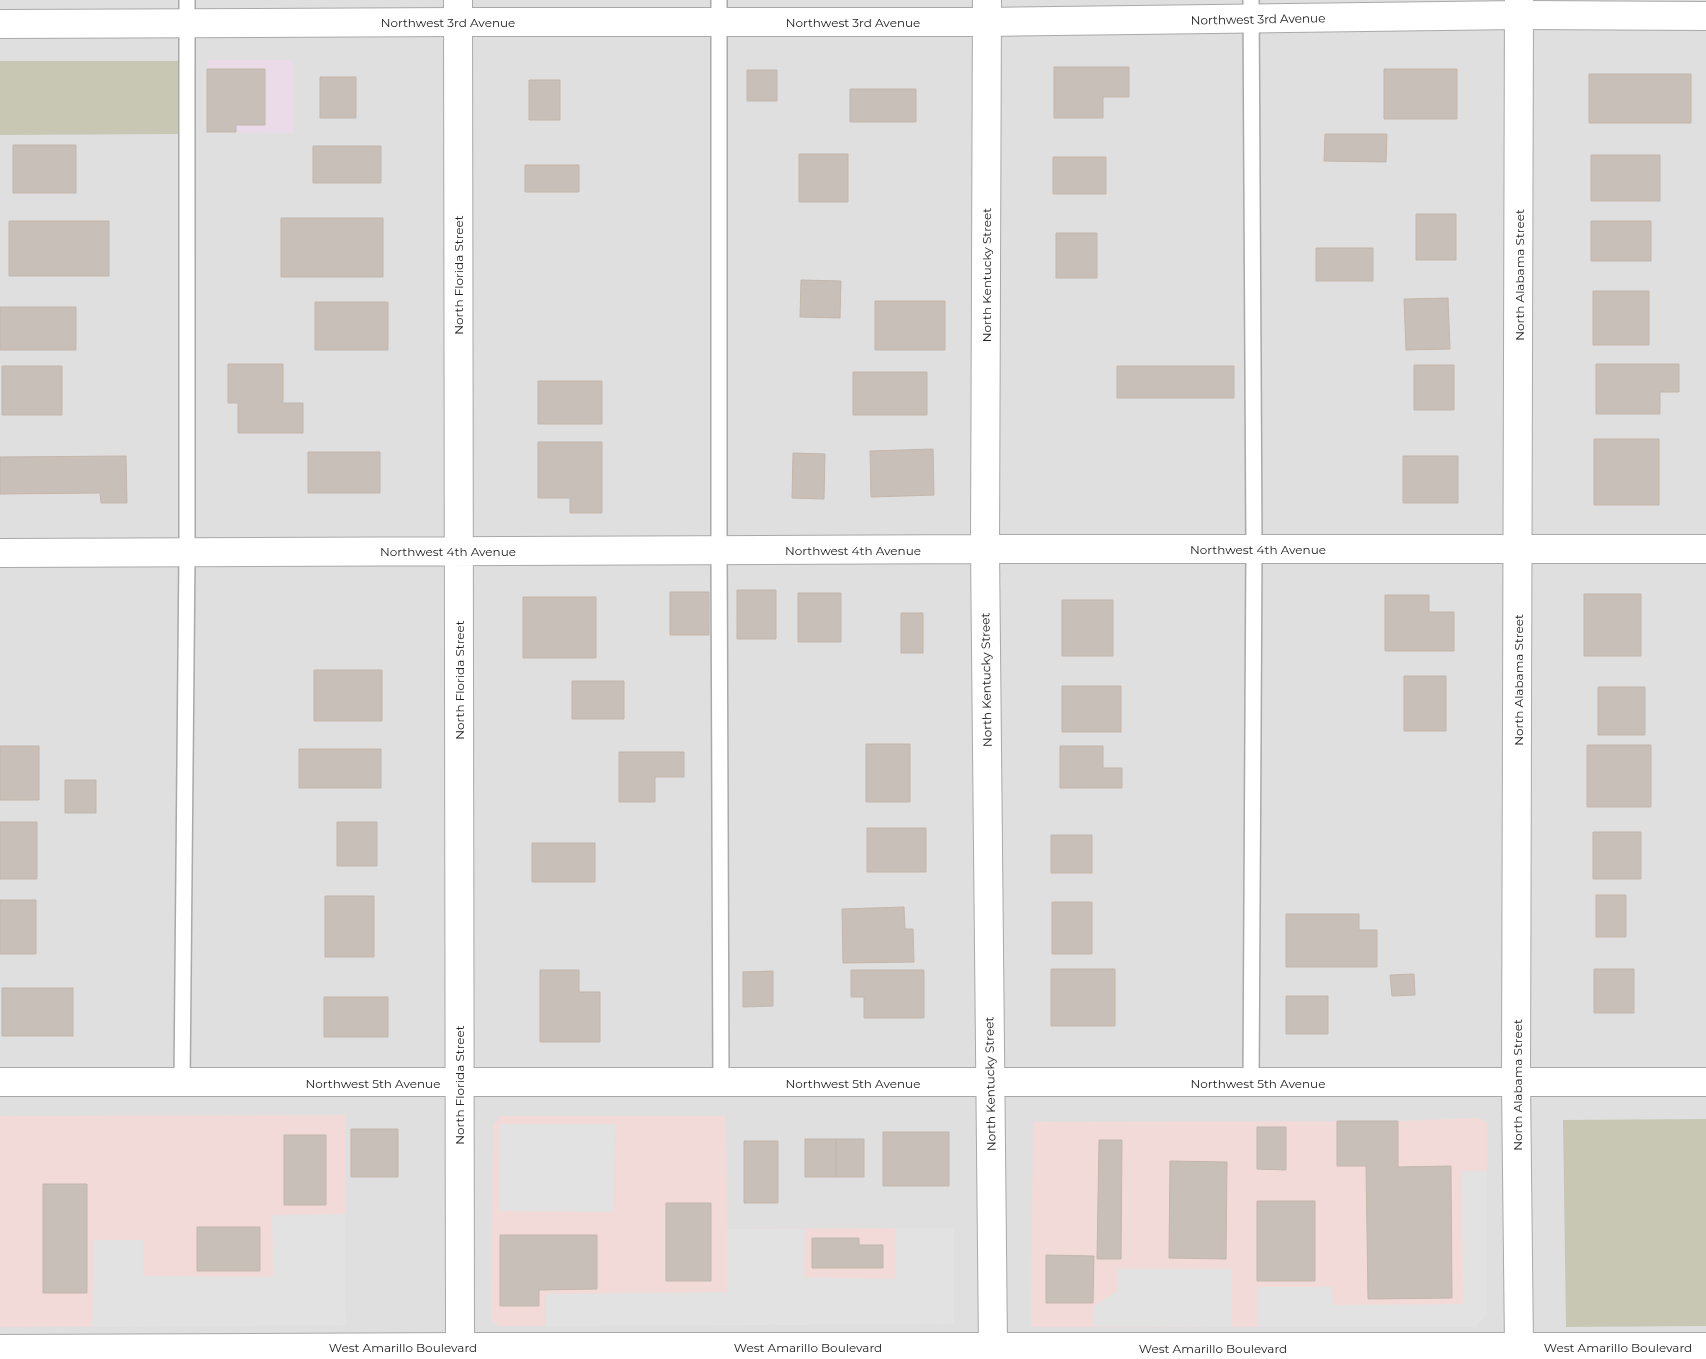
<svg xmlns="http://www.w3.org/2000/svg" width="1706" height="1359" viewBox="0 0 1706 1359" font-family="Montserrat,sans-serif">
<style>
.residential{fill:#e0dfdf}
.commercial{fill:#f2dad9}
.industrial{fill:#ebdbe8}
.construction{fill:#c7c7b4}
.parking{fill:#e2e2e2}
.building{fill:#c7bfb8;stroke:#c4b6ab}
.lines{fill:none;stroke-linecap:round;stroke-linejoin:round}
.service-casing{stroke:#a9a9a9;stroke-width:18}
.minor-casing{stroke:#a9a9a9;stroke-width:30}
.tertiary-casing{stroke:#a9a9a9;stroke-width:30}
.service{stroke:#fff;stroke-width:15}
.minor{stroke:#fff;stroke-width:28}
.tertiary{stroke:#fff;stroke-width:28}
.labels{text-anchor:middle;dominant-baseline:central;stroke-width:4;stroke-linejoin:round;paint-order:stroke}
.street-label{font-size:12px;fill:#222;stroke:#fff}
</style>
<rect width="100%" height="100%" fill="#f2efe9"/>
<path class="residential" d="M0,0H1706V1359H0Z"/>
<path class="commercial" d="M345,1115L346,1325L0,1327V1116Z
M500,1116H726L727,1229L954,1228V1324L499,1326L491,1319L493,1126Z
M1478,1118L1487,1122V1314L1475,1327H1031L1033,1122L1398,1121Z"/>
<path class="industrial" d="M207,60H293L294,133L207,132Z"/>
<path class="construction" d="M0,61H178V134L0,135Z
M1706,1119V1326L1566,1327L1563,1120Z"/>
<path class="parking" d="M500,1124H615L614,1212L499,1211Z
M1462,1171H1487V1314L1475,1327H1257V1287H1332L1333,1305L1463,1304Z
M345,1214L346,1325L92,1327L94,1240H143V1276L273,1277L272,1215Z
M896,1228H954V1324L546,1326V1294L727,1292V1229H805L804,1277L896,1279Z
M1117,1269H1232V1327L1093,1326V1307L1117,1291Z"/>
<path class="building" d="M1054,67H1129V97H1103V118H1054Z
M207,69H265V125H236V132H207Z
M1384,69H1457V119H1384Z
M747,70H777V101H747Z
M1589,74H1691V123H1589Z
M320,77H356V118H320Z
M529,80H560V120H529Z
M850,89H916V122H850Z
M1325,134H1387L1386,162L1324,161Z
M13,145H76V193H13Z
M313,146H381V183H313Z
M799,154H848V202H799Z
M1591,155H1660V201H1591Z
M1053,157H1106V194H1053Z
M525,165H579V192H525Z
M1416,214H1456V260H1416Z
M281,218H383V277H281Z
M9,221H109V276H9Z
M1591,221H1651V261H1591Z
M1056,233H1097V278H1056Z
M1316,248H1373V281H1316Z
M801,280L841,281L840,318L800,317Z
M1593,291H1649V345H1593Z
M1448,298L1450,349L1406,350L1404,299Z
M875,301H945V350H875Z
M315,302H388V350H315Z
M0,307H76V350H0Z
M228,364H283V403H303V433H238V403H228Z
M1596,364H1679V392H1660V414H1596Z
M1414,365H1454V410H1414Z
M2,366H62V415H2Z
M1117,366H1234V398H1117Z
M853,372H927V415H853Z
M538,381H602V424H538Z
M1594,439H1659V505H1594Z
M538,442H602V513H570V498H538Z
M933,449L934,495L871,497L870,451Z
M308,452H380V493H308Z
M793,453L825,454L824,499L792,498Z
M126,456L127,503H101L100,493L0,494V457Z
M1403,456H1458V503H1403Z
M737,590H776V639H737Z
M670,592H709V635H670Z
M798,593H841V642H798Z
M1584,594H1641V656H1584Z
M1385,595H1429V612H1454V651H1385Z
M523,597H596V658H523Z
M1062,600H1113V656H1062Z
M901,613H923V653H901Z
M314,670H382V721H314Z
M1404,676H1446V731H1404Z
M572,681H624V719H572Z
M1062,686H1121V732H1062Z
M1598,687H1645V735H1598Z
M866,744H910V802H866Z
M1587,745H1651V807H1587Z
M0,746H39V800H0Z
M1060,746H1103V768H1122V788H1060Z
M299,749H381V788H299Z
M619,752H684V777H655V802H619Z
M65,780H96V813H65Z
M0,822H37V879H0Z
M337,822H377V866H337Z
M867,828H926V872H867Z
M1593,832H1641V879H1593Z
M1051,835H1092V873H1051Z
M532,843H595V882H532Z
M1596,895H1626V937H1596Z
M325,896H374V957H325Z
M0,900H36V954H0Z
M1052,902H1092V954H1052Z
M904,907L905,929H913L914,962L843,963L842,909Z
M1286,914H1359V930H1377V967H1286Z
M1051,969H1115V1026H1051Z
M1594,969H1634V1013H1594Z
M540,970H579V992H600V1042H540Z
M851,970H924V1018H864V997H851Z
M773,971V1006L743,1007V972Z
M1414,974L1415,995L1392,996L1390,975Z
M2,988H73V1036H2Z
M1286,996H1328V1034H1286Z
M324,997H388V1037H324Z
M1337,1121H1398V1167L1451,1166L1452,1298L1368,1299L1366,1166H1337Z
M1257,1127H1286V1170L1257,1169Z
M351,1129H398V1177H351Z
M883,1132H949V1186H883Z
M284,1135H326V1205H284Z
M805,1139H836V1177H805Z
M836,1139H864V1177H836Z
M1099,1140H1122L1121,1259H1097Z
M744,1141H778V1203H744Z
M1170,1161L1227,1162L1226,1259L1169,1258Z
M43,1184H87V1293H43Z
M1257,1201H1315V1281H1257Z
M666,1203H711V1281H666Z
M197,1227H260V1271H197Z
M500,1235H597V1289L539,1290V1306H500Z
M812,1238H859V1245H883V1268H812Z
M1046,1255L1094,1256L1093,1303H1046Z"/>
<g class="lines">
<g class="service-casing">
<path id="service" d="M719,0V550L721,1083
M182,1083L187,552V0
M1251,1083L1254,548L1251,0"/>
</g>
<g class="minor-casing">
<path id="minor" d="M458,0L460,1347
M987,0L985,549L993,1348
M1519,0L1516,1083L1519,1347
M0,553L985,549H1706
M0,1082H1706"/>
</g>
<g class="tertiary-casing">
<path id="tertiary" d="M0,24L458,22H987L1519,15L1706,16
M0,1349L460,1347H1706"/>
</g>
<use href="#service" class="service"/>
<use href="#minor" class="minor"/>
<use href="#tertiary" class="tertiary"/>
</g>
<g class="labels">
<g class="street-label">
<text transform="translate(1258 19) rotate(-1)">Northwest 3rd Avenue</text>
<text x="448" y="22">Northwest 3rd Avenue</text>
<text x="853" y="22">Northwest 3rd Avenue</text>
<text transform="translate(458 275) rotate(-90)">North Florida Street</text>
<text transform="translate(986 275) rotate(-90)">North Kentucky Street</text>
<text transform="translate(1519 275) rotate(-90)">North Alabama Street</text>
<text x="1258" y="549">Northwest 4th Avenue</text>
<text x="853" y="550">Northwest 4th Avenue</text>
<text x="448" y="551">Northwest 4th Avenue</text>
<text transform="translate(459 680) rotate(-90)">North Florida Street</text>
<text transform="translate(986 680) rotate(-91)">North Kentucky Street</text>
<text transform="translate(1518 680) rotate(-90)">North Alabama Street</text>
<text x="373" y="1083">Northwest 5th Avenue</text>
<text x="853" y="1083">Northwest 5th Avenue</text>
<text x="1258" y="1083">Northwest 5th Avenue</text>
<text transform="translate(990 1084) rotate(-91)">North Kentucky Street</text>
<text transform="translate(459 1085) rotate(-90)">North Florida Street</text>
<text transform="translate(1517 1085) rotate(-90)">North Alabama Street</text>
<text x="403" y="1347">West Amarillo Boulevard</text>
<text x="808" y="1347">West Amarillo Boulevard</text>
<text x="1618" y="1347">West Amarillo Boulevard</text>
<text x="1213" y="1348">West Amarillo Boulevard</text>
</g>
</g>
</svg>
